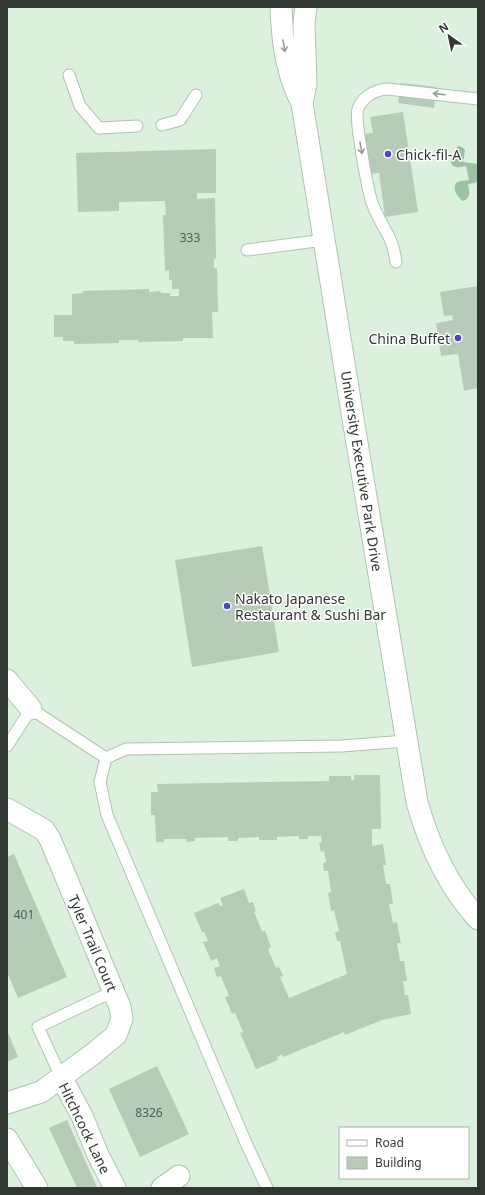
<svg xmlns="http://www.w3.org/2000/svg" width="485" height="1195" viewBox="0 0 485 1195" font-family="'Noto Sans',sans-serif">
<style>
.green{fill:#9cc2a1}
.building{fill:#b7cbb9}
.lines{fill:none;stroke-linecap:round;stroke-linejoin:round}
.service-casing{stroke:#afc3b1;stroke-width:13}
.minor-casing{stroke:#afc3b1;stroke-width:23}
.service{stroke:#fff;stroke-width:11}
.minor{stroke:#fff;stroke-width:21}
.oneway{stroke:#989c98}
.poi-dot{fill:#4948be;stroke:#fff;stroke-width:1.5}
.labels{text-anchor:middle;dominant-baseline:central;stroke-width:3;stroke-linejoin:round;paint-order:stroke}
.number-label{font-size:12px;fill:#525d53}
.poi-label{font-size:14px;fill:#303831;stroke:#fff;text-anchor:start}
.street-label{font-size:14px;fill:#303831;stroke:#fff}
</style>
<rect width="100%" height="100%" fill="#dbf0dd"/>
<path class="green" d="M458,146L462,147L465,150L463,162L478,164V182L468,184C469,191 472,198 463,201C458,198 450,186 458,182C461,180 466,181 469,180L466,166C464,166 460,168 457,167C445,166 454,150 458,146Z"/>
<path class="building" d="M401,83L436,87L434,108L398,103Z
M403,112L418,212L385,217L379,173L370,174L364,134L373,133L370,117Z
M216,149V193H197V199L215,198L216,258L214,259V268H217L218,312H212L213,338H183V341L138,342V340H119V343L74,344V341H63V337H54V315H72V294L83,293V291L149,289V292L160,291L161,293H170V296H179V289H172V280H169V270L165,271L163,215H166L165,201L119,202V211L78,212L76,153Z
M478,286V388L464,391L458,354L441,356L436,323L453,320L452,315L444,316L440,292Z
M262,546L279,652L192,667L175,560Z
M354,775H380L381,829H372V846L383,844L386,865H383L386,884H390L393,904H389L393,923L397,922L401,943H397L400,961H404L407,981H403L405,995H408L411,1014L382,1020L345,1035L344,1032L283,1057L282,1054L277,1057L278,1060L256,1069L240,1033L243,1032L235,1013L232,1014L225,997L229,996L221,976L217,977L214,968L220,966L217,958L211,961L203,942L208,941L204,932H202L194,913L218,903L220,906L223,905L220,898L244,889L249,903L253,902L256,911L254,912L262,931H265L271,947L268,949L276,968L279,967L283,976L280,977L289,998L347,974L340,941H337L335,932L339,931L334,910L331,911L328,893L331,892L328,871H324L323,863L326,862L324,851L321,852L319,843L322,842L321,836H308V839H299V836L277,837V840H259V837L238,838V841H228V837L195,838V841L186,842L187,839H164V842H156L155,815H151V792H158L157,784L329,781V776H351V780H354Z
M14,854L67,977L18,998L7,972V857Z
M7,1030L18,1057L7,1062Z
M157,1066L189,1134L140,1157L109,1089Z
M67,1120L97,1187L94,1188H77L49,1128Z"/>
<g class="lines">
<g class="service-casing">
<path id="service" d="M69,75L80,106L99,128L137,126
M162,125L180,120L196,95
M247,250L324,240
M396,262C395,254 393,246 390,239C384,227 377,216 372,203C368,190 354,118 358,109C362,97 375,90 387,89L478,99
M7,746L31,709L106,758
M61,1077L38,1027L114,991
M267,1188L246,1143L107,815L100,782L106,758L126,749L342,746L406,741"/>
</g>
<g class="minor-casing">
<path id="minor" d="M281,7C282,39 286,75 302,103L354,425L417,802C429,845 448,886 478,919
M302,103L306,84L304,23L306,7
M7,680L31,709
M7,809L44,830L50,839L120,1007L122,1019L116,1035L93,1054L41,1092L7,1103
M61,1077L82,1116L98,1155L115,1188
M7,1139L37,1188
M162,1188L179,1176"/>
</g>
<use href="#service" class="service"/>
<use href="#minor" class="minor"/>
</g>
<defs><path id="oneway-shaft" d="M-6 0H5M1.5-3L5.5 0L1.5 3" fill="none" stroke-width="1.6" stroke-linecap="round" stroke-linejoin="round"/></defs>
<g class="oneway">
<use href="#oneway-shaft" transform="translate(284 46) rotate(80)"/>
<use href="#oneway-shaft" transform="translate(439 94) rotate(-173)"/>
<use href="#oneway-shaft" transform="translate(361 148) rotate(80)"/>
</g>
<g class="poi-dot">
<circle cx="388" cy="154" r="4"/>
<circle cx="458" cy="338" r="4"/>
<circle cx="227" cy="606" r="4"/>
</g>
<g class="labels">
<g class="number-label">
<text x="190" y="237">333</text>
<text x="24" y="914">401</text>
<text x="149" y="1112">8326</text>
</g>
<g class="poi-label">
<text x="396" y="154">Chick-fil-A</text>
<text x="450" y="338" text-anchor="end">China Buffet</text>
<text x="235" y="598">Nakato Japanese<tspan x="235" dy="16">Restaurant &amp; Sushi Bar</tspan></text>
</g>
<g class="street-label">
<text transform="translate(362 471) rotate(81)">University Executive Park Drive</text>
<text transform="translate(93 943) rotate(67)">Tyler Trail Court</text>
<text transform="translate(85 1128) rotate(64)">Hitchcock Lane</text>
</g>
</g>
<rect width="485" height="1195" fill="none" stroke="#303831" stroke-width="16"/>
<rect x="339" y="1127" width="130" height="52" fill="#ffffff" stroke="#acafad"/>
<rect x="347" y="1140" width="20" height="6" fill="#ffffff" stroke="#acafad"/>
<text x="375" y="1147" font-size="12" fill="#303831">Road</text>
<rect x="347" y="1157" width="20" height="12" fill="#b7cbb9" stroke="#acafad"/>
<text x="375" y="1167" font-size="12" fill="#303831">Building</text>
<g transform="translate(449 36) rotate(327)" stroke="#ffffff" stroke-width="3" paint-order="stroke">
<path d="M0-3L7 15L0 10L-7 15Z" fill="#303831"/>
<text y="-6" font-size="11" font-weight="bold" text-anchor="middle" fill="#303831">N</text>
</g>
</svg>
